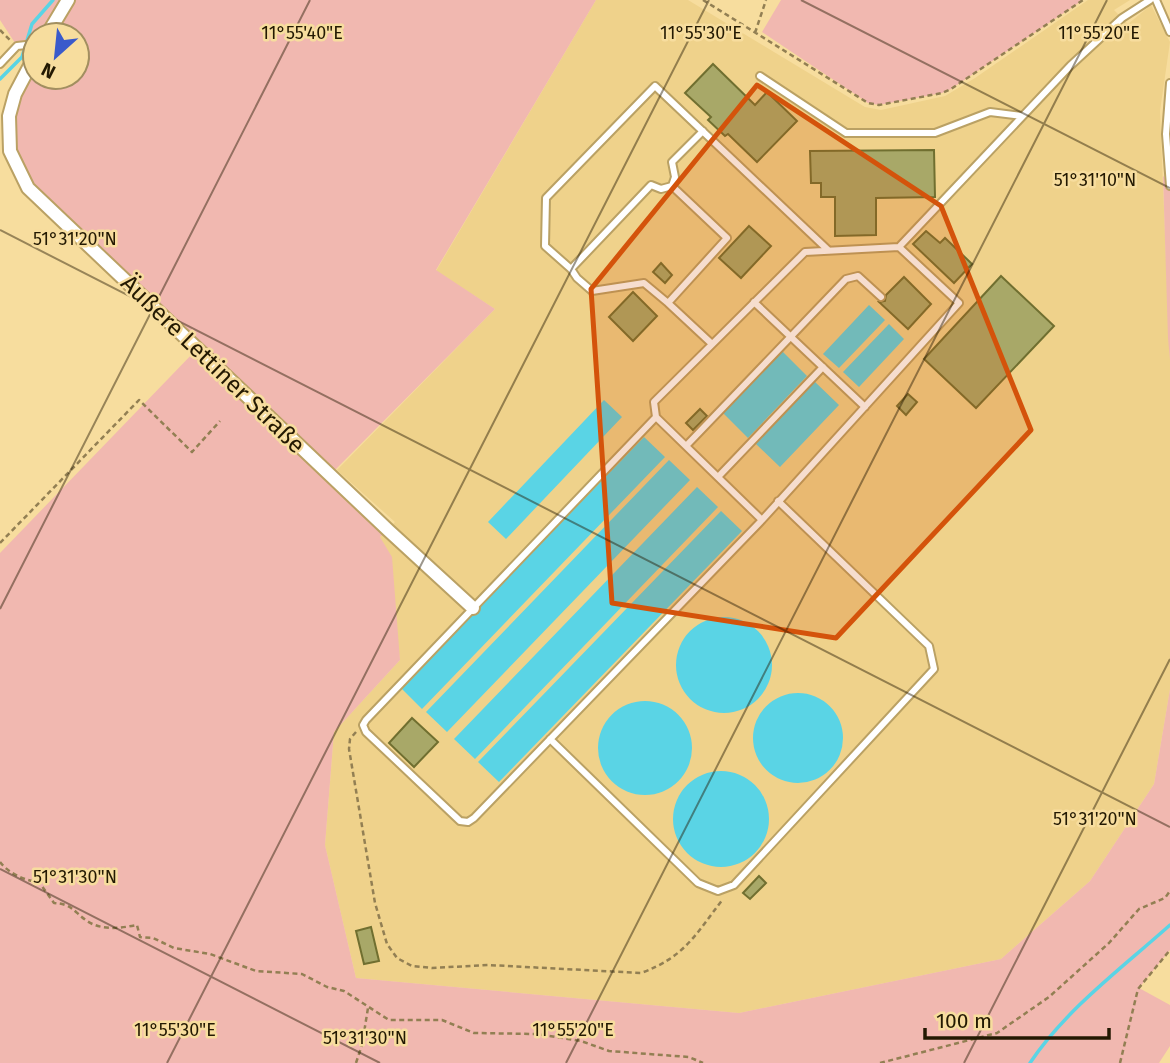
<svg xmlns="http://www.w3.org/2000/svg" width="1170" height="1063" viewBox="0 0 1170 1063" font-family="'Fira Sans',sans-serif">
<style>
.built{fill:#efd28b}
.green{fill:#f1b8b0}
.water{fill:#5ad4e5}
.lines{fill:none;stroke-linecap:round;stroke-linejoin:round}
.stream{stroke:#5ad4e5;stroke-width:3.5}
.building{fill:#a8a868;stroke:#706f30;stroke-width:2}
.lane-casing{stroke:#baa164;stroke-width:10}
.street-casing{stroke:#baa164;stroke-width:16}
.path{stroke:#927f53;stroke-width:2.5;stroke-dasharray:5 3.5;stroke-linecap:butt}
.lane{stroke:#fff;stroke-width:6}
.street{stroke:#fff;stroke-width:12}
.marked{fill:#d4530b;fill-opacity:0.2;stroke:#d4530b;stroke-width:5;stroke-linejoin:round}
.ticks{fill:none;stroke:#231902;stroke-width:2;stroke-opacity:0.45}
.labels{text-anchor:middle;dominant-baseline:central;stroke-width:5;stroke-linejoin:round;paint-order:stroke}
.street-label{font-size:24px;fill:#231902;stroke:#f7dd9e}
.ticks-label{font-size:18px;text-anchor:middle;fill:#231902;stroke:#f7dd9e;stroke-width:5;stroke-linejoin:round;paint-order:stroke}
</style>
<rect width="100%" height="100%" fill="#f7dd9e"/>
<path class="built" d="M596,0H688L865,107L881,110L945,96L975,78L1088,0H1130L1114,10L1128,24L1151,5L1170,42L1160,111L1170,360V689L1154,784L1090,881L1001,959L739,1013L356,978L325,845L334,732L400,660L380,537L395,522L337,470L495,309L436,271Z"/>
<path class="green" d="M0,0H68L47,35H35V44L17,46L0,20Z
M75,0H596L436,270L495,309L334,471L388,530L380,537L392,557L400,660L334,732L325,845L356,978L739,1013L1001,959L1090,881L1154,784L1170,689V950L1139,988L1170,1005V1046L1159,1063H0V553L196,350L32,188C27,178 20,169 16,159C2,128 21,96 35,69V77H77V35H53Z
M781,0H1083L951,89L942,93L879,105L868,103L762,32Z
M1163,176L1170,183V360L1168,338Z"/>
<path class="water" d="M869,305L885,320L839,368L823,354Z
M889,324L904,339L859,387L843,372Z
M782,351L807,376L748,438L723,413Z
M814,381L839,405L780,467L755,443Z
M604,400L622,417L506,539L488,522Z
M644,437L665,457L422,709L401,688Z
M669,460L690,480L447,732L426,712Z
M697,487L718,507L475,759L454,739Z
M721,511L742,531L499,782L478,762Z
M676 665a48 48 0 1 1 96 0a48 48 0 1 1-96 0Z
M753 738a45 45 0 1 1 90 0a45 45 0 1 1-90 0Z
M598 748a47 47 0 1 1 94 0a47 47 0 1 1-94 0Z
M673 819a48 48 0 1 1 96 0a48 48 0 1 1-96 0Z"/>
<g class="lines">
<path class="stream" d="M0,79L22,57L32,24L53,0
M1030,1063C1066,1009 1122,968 1170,925"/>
</g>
<path class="building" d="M713,64L755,105L767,92L797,121L757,162L728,134L725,136L708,120L711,117L685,93Z
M934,150L935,197L876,198V235L835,236V197H821V183H811L810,151Z
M749,226L771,246L741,278L719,258Z
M926,231L940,243L945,238L972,264L954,283L913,244Z
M661,263L672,275L665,283L653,272Z
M1001,276L1054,326L976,408L924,359Z
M904,277L931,304L908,329L879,302L885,301L886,295Z
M633,292L657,316L633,341L609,317Z
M908,394L917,402L906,415L897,406Z
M700,409L707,416L693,430L686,423Z
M412,718L438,742L414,767L389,743Z
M759,876L766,883L750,899L743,893Z
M371,927L379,961L364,964L356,931Z"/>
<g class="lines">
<g class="lane-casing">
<path id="lane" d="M1156,0L1170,32
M0,64L17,46L35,44
M760,76L846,133H935L990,112L1022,116
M1170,83L1166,134L1170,186
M703,131L672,162L675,177L672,186L661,189L651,185L571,269L545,246L546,198L655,86L828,250
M672,186L727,238L668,303L712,344
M571,269L577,278L592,291L644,283L668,303
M754,302L865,407
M656,417L366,720L363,725L366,732L460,821L468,822L474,818L762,520L959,303L899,247
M686,446L846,279L858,276L881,297
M718,477L823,367
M762,520L656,417L654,402L805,252L899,247L1070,66L1122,18L1150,0
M550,739L698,883L718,891L734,885L934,669L929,646L778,501"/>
</g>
<g class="street-casing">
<path id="street" d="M47,35L68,0
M35,56L15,94L9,116L10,151L28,188L388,530L473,608"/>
</g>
<path class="path" d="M703,0L868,103L879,105L942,93L951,89L1083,0
M0,30L10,40
M755,33L766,0
M0,543L139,400L192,452L220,421
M356,732L350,739L349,749L375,903L387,944L397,958L412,966L432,968L488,965L641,973C685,957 696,934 723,899
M0,862C8,873 25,881 39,882L54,903C72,904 73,911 87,921C102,931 121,928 137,925L140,937L153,938L174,948L210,954L256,971L302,974L327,987L344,991L389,1020H442L474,1033L537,1034L581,1041L609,1051L689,1057L703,1063
M356,1063L362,1045L368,1008
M880,1063L997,1033L1049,997L1109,943L1139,909L1165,898L1170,891
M1120,1063L1138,989L1170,950"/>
<use href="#lane" class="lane"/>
<use href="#street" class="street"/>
</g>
<path class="marked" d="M757,85L941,206L1031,430L836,638L612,603L591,289Z"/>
<path class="ticks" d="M801,0L1170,188M0,230L1170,827M0,609L310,0M0,869L380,1063M167,1063L709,0M566,1063L1107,0M964,1063L1170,659"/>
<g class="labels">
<g class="street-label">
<text transform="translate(213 364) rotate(44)">Äußere Lettiner Straße</text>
</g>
</g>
<g class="ticks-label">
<text x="302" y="39">11°55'40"E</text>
<text x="701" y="39">11°55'30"E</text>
<text x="1099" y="39">11°55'20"E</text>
<text x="1095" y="186">51°31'10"N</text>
<text x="75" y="245">51°31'20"N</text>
<text x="1095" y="825">51°31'20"N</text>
<text x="75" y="883">51°31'30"N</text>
<text x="175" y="1036">11°55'30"E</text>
<text x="573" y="1036">11°55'20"E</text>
<text x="365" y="1044">51°31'30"N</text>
</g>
<g transform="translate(56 56) rotate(207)"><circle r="33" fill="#f7dd9e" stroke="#a28f60" stroke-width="2"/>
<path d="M0-5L12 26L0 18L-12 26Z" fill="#3a5acb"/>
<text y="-10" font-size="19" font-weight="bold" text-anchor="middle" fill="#231902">N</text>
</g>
<path d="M925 1028v10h184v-10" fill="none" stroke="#231902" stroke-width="3.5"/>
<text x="936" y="1028" font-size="21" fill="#231902" stroke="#f7dd9e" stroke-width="5" paint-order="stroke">100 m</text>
</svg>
